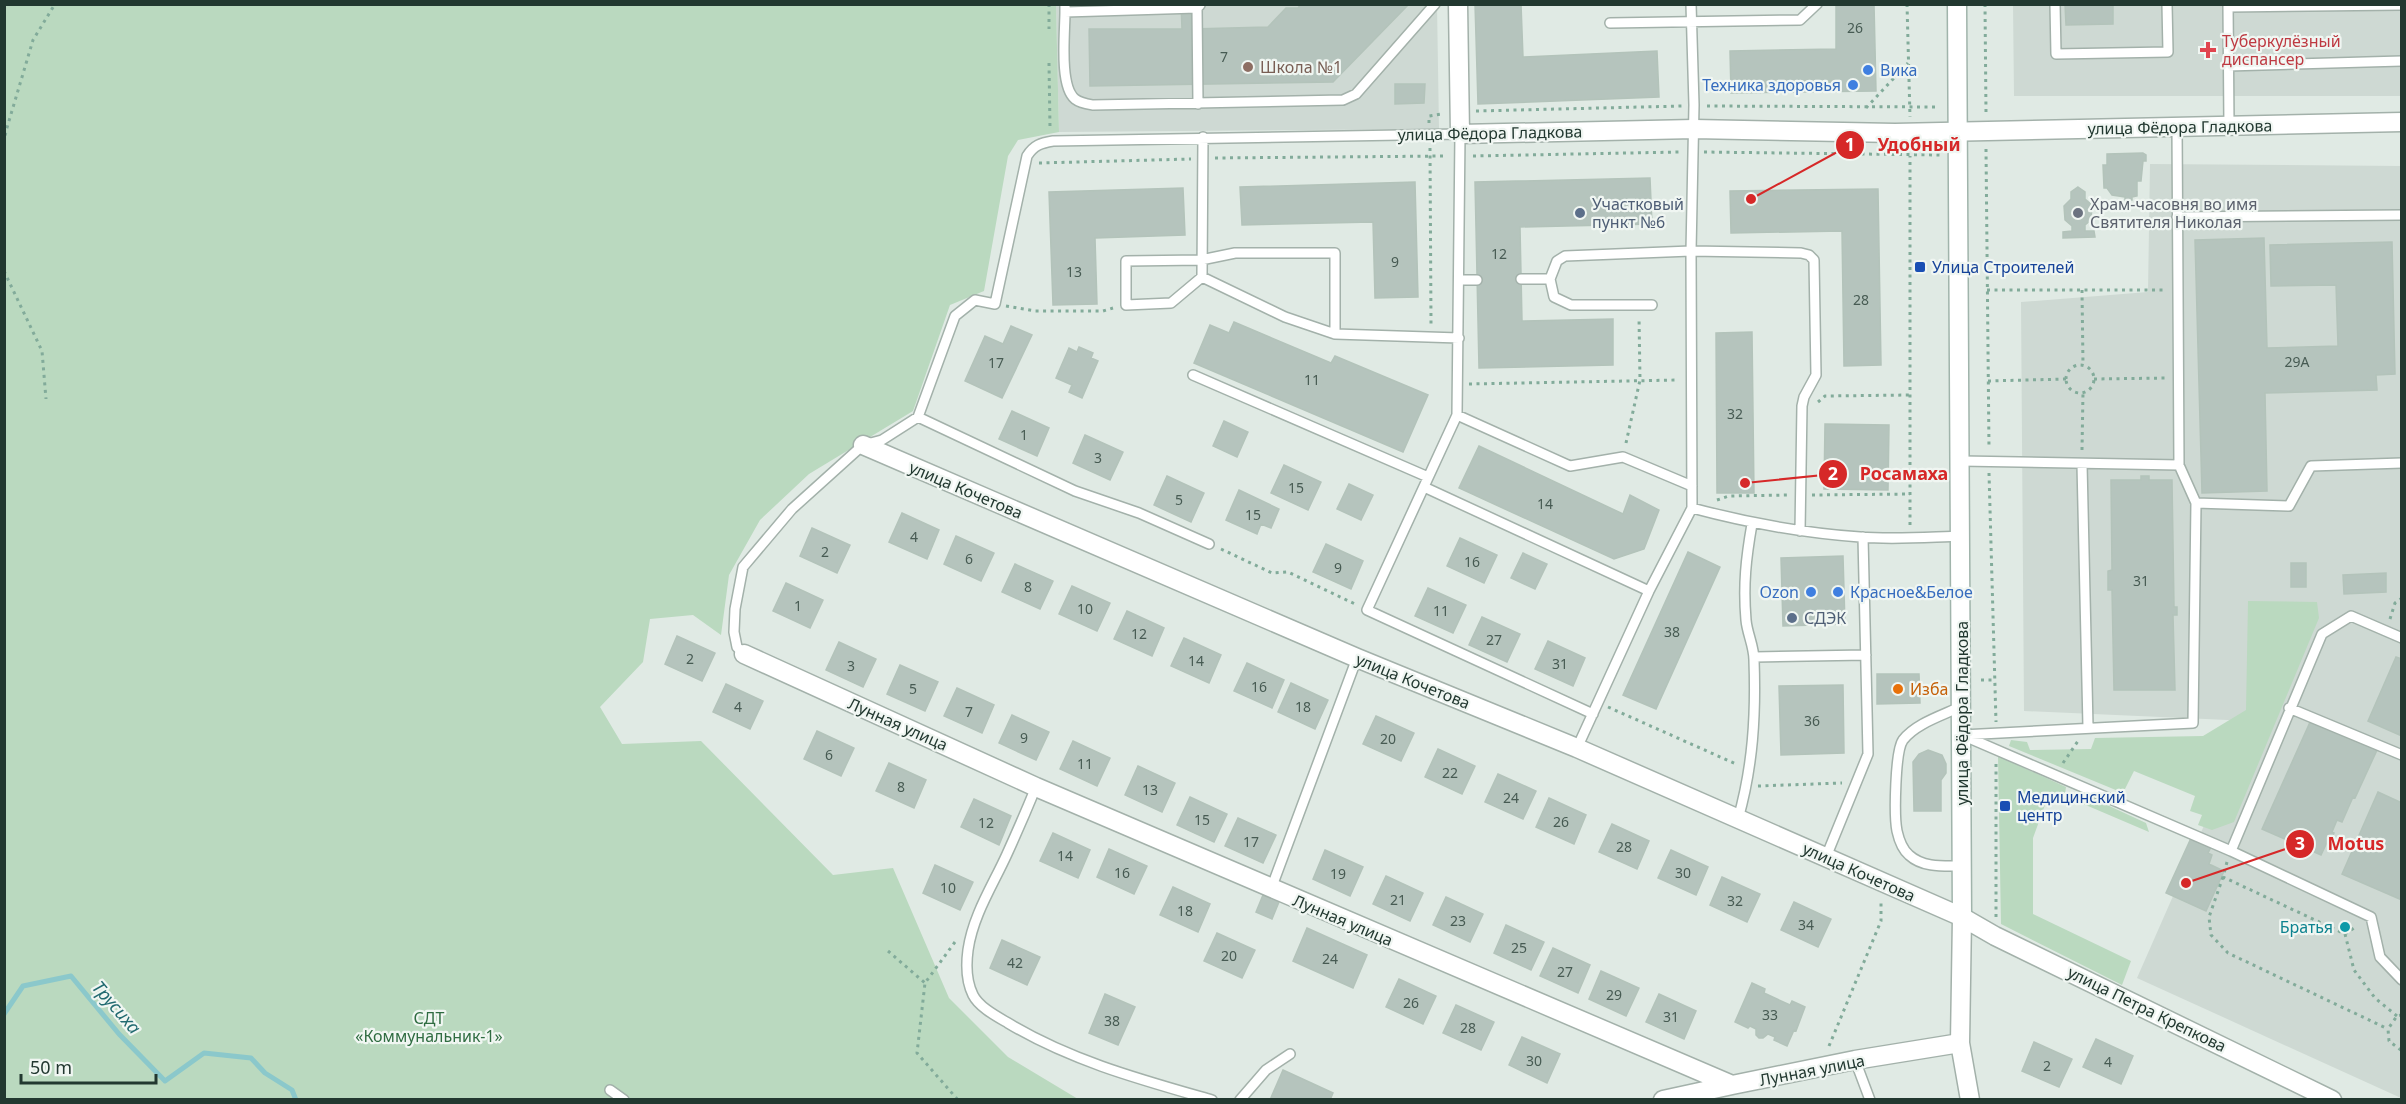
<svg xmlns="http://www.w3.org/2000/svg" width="2406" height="1104" viewBox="0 0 2406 1104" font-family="'Noto Sans',sans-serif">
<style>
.built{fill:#ced9d3}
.green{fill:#bad9bf}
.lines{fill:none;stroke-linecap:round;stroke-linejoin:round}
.stream{stroke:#8bc8cb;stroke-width:5}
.building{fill:#b5c4bd;stroke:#b3c3ba;stroke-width:1.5}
.lane-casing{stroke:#a3b1aa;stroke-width:12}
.street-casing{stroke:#a3b1aa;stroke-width:21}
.secondary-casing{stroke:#a0b4ab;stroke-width:21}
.path{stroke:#82ab9a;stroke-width:3;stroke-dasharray:3 4.5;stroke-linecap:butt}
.lane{stroke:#fff;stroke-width:9}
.street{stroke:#fff;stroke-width:18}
.secondary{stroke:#fff;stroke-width:18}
.health-dot{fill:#e0444e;stroke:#f0f6f2;stroke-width:2}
.education-dot{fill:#8d6e63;stroke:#f0f6f2;stroke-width:2}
.shop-dot{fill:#3f7fe0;stroke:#f0f6f2;stroke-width:2}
.service-dot{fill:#5c6f8a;stroke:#f0f6f2;stroke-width:2}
.worship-dot{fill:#6b7280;stroke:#f0f6f2;stroke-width:2}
.transit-dot{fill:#1a4fb4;stroke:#f0f6f2;stroke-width:2}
.food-dot{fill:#e8710a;stroke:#f0f6f2;stroke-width:2}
.culture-dot{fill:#0f9aa8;stroke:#f0f6f2;stroke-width:2}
.labels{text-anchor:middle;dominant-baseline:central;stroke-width:4.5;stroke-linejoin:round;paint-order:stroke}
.number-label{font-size:14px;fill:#475b53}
.health-label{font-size:16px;fill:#be3a42;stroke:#f0f6f2;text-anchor:start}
.education-label{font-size:16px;fill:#785e54;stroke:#f0f6f2;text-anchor:start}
.shop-label{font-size:16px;fill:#366cbe;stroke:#f0f6f2;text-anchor:start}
.street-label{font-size:16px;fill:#223830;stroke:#f0f6f2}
.service-label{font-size:16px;fill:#4e5e75;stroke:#f0f6f2;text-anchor:start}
.worship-label{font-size:16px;fill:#5b616d;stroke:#f0f6f2;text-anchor:start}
.transit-label{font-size:16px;fill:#164399;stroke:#f0f6f2;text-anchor:start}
.food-label{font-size:16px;fill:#c56008;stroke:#f0f6f2;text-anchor:start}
.culture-label{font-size:16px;fill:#0d838f;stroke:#f0f6f2;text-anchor:end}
.park-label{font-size:16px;fill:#2f6c41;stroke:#f0f6f2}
.water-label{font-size:18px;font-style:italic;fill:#216a70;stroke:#f0f6f2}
.leader{fill:none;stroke:#d62828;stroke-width:2}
.callout-dot{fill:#d62828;stroke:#f0f6f2;stroke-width:2}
.mark-label{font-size:18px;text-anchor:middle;font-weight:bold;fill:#fff}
.callout-label{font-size:18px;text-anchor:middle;font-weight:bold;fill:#d62828;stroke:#f0f6f2;stroke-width:4.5;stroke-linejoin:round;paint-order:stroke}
</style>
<rect width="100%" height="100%" fill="#e0eae4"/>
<path class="built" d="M1056,5H1437L1439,129L1059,132Z
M2013,5H2401V96H2014Z
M2150,164L2401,166V1098L2137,978L2250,721L2024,711L2021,302L2148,292Z"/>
<path class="green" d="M4,5H1056L1059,132L1018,140L1008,156L984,291L950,305L913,411L809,474L760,520L729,575L721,635L693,615L650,619L643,662L600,707L622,744L701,741L833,875L893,868L949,998L1008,1057L1078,1099H5Z
M2248,601L2317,602L2319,618L2234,822L2212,830L2198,825L2202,815L2190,811L2195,796L2134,771L2123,793L2009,746L2011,740L2027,742L2030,750L2091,749L2095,738L2203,736L2246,710Z
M1998,756L2066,787L2064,800L2049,794L2033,838V914L2131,961L2122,985L2001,924Z
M2092,798L2146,823L2149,832L2081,803Z"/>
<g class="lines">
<path class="stream" d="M4,1014L23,986L71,976L119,1034L165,1081L204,1053L251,1058L265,1073L292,1090L296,1100"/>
</g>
<path class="building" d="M1181,4H1191V29L1268,27L1286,8H1298L1301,4H1409L1333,82L1090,86L1089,29H1182Z
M1475,4H1521L1523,57L1657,51L1659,97L1478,104Z
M1836,4H1874L1876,91L1731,93L1730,51L1836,49Z
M2065,4H2113V24L2066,25Z
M1395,84H1425L1424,103L1395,104Z
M2143,153L2146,155V161H2143L2141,181H2137V196L2132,197V200H2125V197L2112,195L2107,188H2104L2103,165H2107V154Z
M1650,178L1652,224L1520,227L1522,321L1613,319V365L1479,368L1475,182Z
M1415,182L1418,297L1375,298L1373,222L1242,225L1240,187Z
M2078,187L2085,192V199L2092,205L2091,220L2085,225V231H2094L2095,237L2063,238V232L2072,231V226L2065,220L2064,206L2071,199V192Z
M1183,188L1185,235L1095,238L1097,304L1053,305L1049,192Z
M1878,189L1881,365L1844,366L1842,231L1731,233L1730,191Z
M2264,238L2267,348L2338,346L2336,285L2271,286L2270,245L2392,242L2395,374L2376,375L2377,390L2265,393L2267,491L2202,493L2195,240Z
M1234,322L1331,363L1335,356L1428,395L1403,452L1194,363L1210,325L1229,333Z
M1011,326L1032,335L1002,398L965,381L985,336L1003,344Z
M1752,332L1754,493H1717L1716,333Z
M1079,347L1093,353L1091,358L1098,361L1082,398L1069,392L1072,385L1056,378L1069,348L1077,352Z
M1012,411L1049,428L1037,456L999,439Z
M1224,421L1248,432L1237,457L1213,446Z
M1825,424L1889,425L1888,490L1824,489Z
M1085,435L1123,452L1110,480L1073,463Z
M1479,446L1623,514L1630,495L1659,510L1644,549L1614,559L1459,488Z
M1284,465L1321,482L1308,510L1271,493Z
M1167,476L1204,493L1191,522L1154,505Z
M2141,476H2149V480H2172L2174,607H2177V615H2173L2175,690H2114L2112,590H2108V571L2112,570L2111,480H2141Z
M1349,484L1373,495L1361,520L1337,509Z
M1239,490L1279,509L1271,528L1261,524L1257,534L1226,520Z
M902,513L939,530L927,559L889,542Z
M812,528L850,545L837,573L800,556Z
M956,536L994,553L981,581L944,564Z
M1460,538L1497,555L1484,583L1447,566Z
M1326,544L1363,561L1351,589L1313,572Z
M1688,552L1720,567L1656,709L1623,695Z
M1523,553L1547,564L1535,589L1511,578Z
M1843,556L1845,624L1783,626L1781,558Z
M2291,563H2306V587H2291Z
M1015,564L1053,581L1040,609L1002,592Z
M2386,573V592L2344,594L2343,575Z
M786,583L823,600L810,628L773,611Z
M1072,586L1110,603L1097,631L1059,614Z
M1428,588L1466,605L1453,633L1415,616Z
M1127,611L1164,628L1152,656L1114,639Z
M1482,617L1520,634L1507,662L1469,645Z
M677,636L715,653L702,681L665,664Z
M1184,638L1221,655L1209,683L1171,666Z
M1548,641L1585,658L1573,686L1535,669Z
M839,642L876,659L863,687L826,670Z
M2396,657L2402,659V736L2368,721Z
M1247,663L1284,680L1272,708L1234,691Z
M900,665L938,682L925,711L887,694Z
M1877,674H1919L1920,703L1877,704Z
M1291,683L1328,700L1315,729L1278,712Z
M726,684L763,701L750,729L713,712Z
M1843,685L1844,753L1781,755L1779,686Z
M957,688L994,705L982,733L944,716Z
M1012,715L1049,732L1036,760L999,743Z
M1376,716L1414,733L1401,761L1363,744Z
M2311,720L2377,750L2355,798L2353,797L2342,822L2337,820L2332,832L2334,833L2331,839L2329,838L2321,855L2262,829Z
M817,731L854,748L841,776L804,759Z
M1073,741L1110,758L1097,786L1060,769Z
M1438,749L1475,766L1462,794L1425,777Z
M1928,750L1942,755L1946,764V773L1941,780V811H1914L1913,762L1919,754Z
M889,763L926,780L914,808L876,791Z
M1138,766L1175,783L1162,812L1125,795Z
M1498,774L1536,791L1523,819L1485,802Z
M2378,792L2402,803V900L2342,874Z
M1190,797L1227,814L1214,842L1177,825Z
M1549,798L1586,815L1574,844L1536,827Z
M974,799L1011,816L999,845L961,827Z
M1238,818L1276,835L1263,863L1225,846Z
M1612,824L1649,841L1637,869L1599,852Z
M1053,833L1090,850L1078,878L1040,861Z
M2192,836L2212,845L2208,853L2212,855L2209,864L2224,871L2206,911L2166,893Z
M1109,849L1147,866L1134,894L1097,877Z
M1325,850L1363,867L1350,896L1313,879Z
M1671,850L1708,867L1696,895L1658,878Z
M935,865L973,882L960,910L923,893Z
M1386,876L1423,893L1410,921L1373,904Z
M1722,877L1760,894L1747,922L1710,905Z
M1173,887L1210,904L1198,932L1160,915Z
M1263,895L1279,902L1272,919L1256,912Z
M1446,897L1483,914L1470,942L1433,925Z
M1794,902L1831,919L1818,947L1781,930Z
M1506,925L1544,942L1531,970L1494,953Z
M1307,928L1367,955L1353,988L1293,961Z
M1217,933L1255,950L1242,978L1204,961Z
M1002,940L1040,957L1027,985L990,968Z
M1553,948L1590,965L1578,993L1540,976Z
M1601,971L1639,988L1626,1016L1589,999Z
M1399,979L1436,996L1423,1024L1386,1007Z
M1752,983L1765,989L1764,993L1790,1005L1792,1001L1805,1007L1796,1031L1794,1030L1787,1046L1774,1040L1775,1037L1768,1034L1763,1038H1759L1756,1035V1029L1750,1026L1748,1028L1735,1022Z
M1105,994L1135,1007L1118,1045L1089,1033Z
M1659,994L1696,1011L1684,1039L1646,1022Z
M1456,1005L1494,1022L1481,1050L1443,1033Z
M1522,1037L1560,1054L1547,1083L1509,1065Z
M2096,1039L2133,1056L2121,1084L2083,1067Z
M2034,1042L2072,1059L2059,1087L2022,1071Z
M1283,1070L1333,1093L1330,1100H1270Z"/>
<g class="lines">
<g class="lane-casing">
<path id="lane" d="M1065,4V12L1197,8
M2055,4L2056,54L2168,52L2167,4
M2228,4L2229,126
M2228,7L2402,5
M1065,12C1065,32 1059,86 1075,99C1080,103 1087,104 1093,105L1343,100L1356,94L1435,4
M1610,23L1800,20L1817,4
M2228,66L2402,61
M1198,104L1197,8L1200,5
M2177,126L2179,465
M1203,137L1202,277L1285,317L1335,334
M2177,217L2402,215
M1202,277L1171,303L1126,305V261L1201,260L1235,253H1335V334L1459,338
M1521,279H1550
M1459,280H1477
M1652,305H1571L1554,297L1550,279L1557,261L1565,256L1691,251L1801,253L1809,255L1814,260L1816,375L1804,397L1802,406L1800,531
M1193,375L1428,477
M1457,415L1570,466L1623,457L1692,486
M918,417L1075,491L1139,513L1209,544
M1961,461L2179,465L2196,503L2289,506L2311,466L2402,463
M2082,464L2088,727
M1424,487L1649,591
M2196,503L2193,723L1962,735L2231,851L2322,634L2351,616L2402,638
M1692,508C1748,523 1803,533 1860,537C1894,540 1928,537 1962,536
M744,654L737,647L734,632L735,609L743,567L792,509L863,445L882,440L918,417L955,316L975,300L995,304L1027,156C1034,145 1041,143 1053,141L1460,134L1457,415L1367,610L1593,714
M1755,657L1866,655
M2289,708L2402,755
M1577,748L1649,591L1692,508L1691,251L1694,105L1691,4
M1036,787C1027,809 1017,832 1007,854C993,885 973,915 968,950C966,965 966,981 973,995C979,1007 996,1016 1008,1023C1071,1061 1142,1080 1212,1100
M1738,819C1753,766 1756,715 1754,660C1754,646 1747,633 1746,620C1743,585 1746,558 1752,524
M2231,851L2371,917L2380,957L2402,980
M1826,857L1868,754L1863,537
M1962,866C1944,866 1923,868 1909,855C1902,849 1899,840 1897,831C1894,816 1895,751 1903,740C1916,723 1944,715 1962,706
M1271,889L1357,658
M1855,1060L1870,1100
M610,1090L624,1100
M1240,1100L1266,1070L1290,1054"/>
</g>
<g class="street-casing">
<path id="street" d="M1458,4L1460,134L1694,129L1895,133L2402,122
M863,445L1357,658L1577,748L1962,917L1995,936L2332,1100
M744,654L1036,787L1732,1085L1855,1060L1960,1043
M1962,917L1960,1043L1970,1100
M1663,1100L1732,1085"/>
</g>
<g class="secondary-casing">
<path id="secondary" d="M1957,4L1962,917"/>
</g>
<path class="path" d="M1049,4V29
M1907,4L1910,117
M1985,4L1986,113
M1049,63L1050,128
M1707,106L1939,107
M1866,108L1908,63
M1476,111L1682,106
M1429,123V116L1442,114
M4,143L6,131L33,40L55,4
M1430,148L1431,324
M1986,149L1989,449
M1704,152L1940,155
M1473,156L1680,152
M1215,158L1446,156
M1039,163L1191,159
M4,271L42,351L46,399
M1987,290H2165
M2082,290L2083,365
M1006,306L1035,311H1103L1113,308
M2066 379a14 14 0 1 1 28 0a14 14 0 1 1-28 0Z
M2094,379L2167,378
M1988,381L2066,379
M1469,384L1678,380
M1818,402L1825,396L1910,395
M1626,443L1640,380L1639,317
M2082,450L2083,392
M1989,473L1996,722
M1812,495L1910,494
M1717,500L1729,496L1787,495
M1910,525V156
M1221,549L1272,573L1288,572L1355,604
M2390,619L2395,603L2402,598
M1981,680H1995
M1608,707L1736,764
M2063,763L2078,741
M1758,786L1842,783
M2227,862L2223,877L2345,934L2357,926
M2223,877L2209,917L2211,935L2228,953L2388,1029
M1996,917V764
M2345,934L2354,970L2375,998L2397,1016
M955,942L925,983L917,1053L958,1100
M888,951L925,983
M2402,1015L2397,1016L2388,1029L2389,1041L2402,1051
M1829,1046L1881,921V901"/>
<use href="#lane" class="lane"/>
<use href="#street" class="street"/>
<use href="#secondary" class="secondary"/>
</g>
<path class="health-dot" d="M2205 41h6v6h6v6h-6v6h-6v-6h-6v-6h6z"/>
<circle class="education-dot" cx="1248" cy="67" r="6"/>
<g class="shop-dot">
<circle cx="1868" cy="70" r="6"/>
<circle cx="1853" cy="85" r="6"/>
<circle cx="1811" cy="592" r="6"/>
<circle cx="1838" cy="592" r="6"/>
</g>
<g class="service-dot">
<circle cx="1580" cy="213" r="6"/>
<circle cx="1792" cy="618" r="6"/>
</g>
<circle class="worship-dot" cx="2078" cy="213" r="6"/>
<g class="transit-dot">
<rect x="1914" y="261" width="12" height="12" rx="3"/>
<rect x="1999" y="800" width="12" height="12" rx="3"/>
</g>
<circle class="food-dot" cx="1898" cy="689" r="6"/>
<circle class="culture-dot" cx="2345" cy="927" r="6"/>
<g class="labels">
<g class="number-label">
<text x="1855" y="27">26</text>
<text x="1224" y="56">7</text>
<text x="1499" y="253">12</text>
<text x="1395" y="261">9</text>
<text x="1074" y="271">13</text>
<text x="1861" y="299">28</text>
<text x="2297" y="361">29А</text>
<text x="996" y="362">17</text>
<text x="1312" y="379">11</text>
<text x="1735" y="413">32</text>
<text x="1024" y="434">1</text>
<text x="1098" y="457">3</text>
<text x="1296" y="487">15</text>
<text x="1179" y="499">5</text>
<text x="1545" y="503">14</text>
<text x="1253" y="514">15</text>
<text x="914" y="536">4</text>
<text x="825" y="551">2</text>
<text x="969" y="558">6</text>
<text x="1472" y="561">16</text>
<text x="1338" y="567">9</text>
<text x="2141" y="580">31</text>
<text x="1028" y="586">8</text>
<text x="798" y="605">1</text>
<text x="1085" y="608">10</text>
<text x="1441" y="610">11</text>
<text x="1672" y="631">38</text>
<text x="1139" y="633">12</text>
<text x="1494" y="639">27</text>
<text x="690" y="658">2</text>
<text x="1196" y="660">14</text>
<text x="1560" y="663">31</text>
<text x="851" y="665">3</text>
<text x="1259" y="686">16</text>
<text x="913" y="688">5</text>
<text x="738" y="706">4</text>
<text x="1303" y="706">18</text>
<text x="969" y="711">7</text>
<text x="1812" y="720">36</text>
<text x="1024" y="737">9</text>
<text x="1388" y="738">20</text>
<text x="829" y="754">6</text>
<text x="1085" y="763">11</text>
<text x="1450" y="772">22</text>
<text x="901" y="786">8</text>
<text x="1150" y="789">13</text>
<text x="1511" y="797">24</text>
<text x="1202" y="819">15</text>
<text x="1561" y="821">26</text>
<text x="986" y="822">12</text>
<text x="1251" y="841">17</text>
<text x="1624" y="846">28</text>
<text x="1065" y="855">14</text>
<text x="1122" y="872">16</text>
<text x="1683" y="872">30</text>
<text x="1338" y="873">19</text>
<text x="948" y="887">10</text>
<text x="1398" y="899">21</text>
<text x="1735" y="900">32</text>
<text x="1185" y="910">18</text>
<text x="1458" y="920">23</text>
<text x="1806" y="924">34</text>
<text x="1519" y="947">25</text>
<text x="1229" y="955">20</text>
<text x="1330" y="958">24</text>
<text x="1015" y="962">42</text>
<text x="1565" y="971">27</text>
<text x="1614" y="994">29</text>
<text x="1411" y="1002">26</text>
<text x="1770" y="1014">33</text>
<text x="1671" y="1016">31</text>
<text x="1112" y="1020">38</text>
<text x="1468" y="1027">28</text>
<text x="1534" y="1060">30</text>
<text x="2108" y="1061">4</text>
<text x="2047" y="1065">2</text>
</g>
<g class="health-label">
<text x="2222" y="41">Туберкулёзный<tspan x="2222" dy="18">диспансер</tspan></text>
</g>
<g class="education-label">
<text x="1260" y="67">Школа №1</text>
</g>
<g class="shop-label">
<text x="1880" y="70">Вика</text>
<text x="1841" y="85" text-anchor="end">Техника здоровья</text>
<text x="1799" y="592" text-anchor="end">Ozon</text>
<text x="1850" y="592">Красное&amp;Белое</text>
</g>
<g class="street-label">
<text transform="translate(2180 127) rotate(-1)">улица Фёдора Гладкова</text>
<text transform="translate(1490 133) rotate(-1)">улица Фёдора Гладкова</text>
<text transform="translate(966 490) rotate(23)">улица Кочетова</text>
<text transform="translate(1413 681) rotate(22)">улица Кочетова</text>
<text transform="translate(1962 713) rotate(-90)">улица Фёдора Гладкова</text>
<text transform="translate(898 724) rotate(24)">Лунная улица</text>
<text transform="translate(1859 872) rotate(24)">улица Кочетова</text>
<text transform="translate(1343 920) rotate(23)">Лунная улица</text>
<text transform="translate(2147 1009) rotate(26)">улица Петра Крепкова</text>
<text transform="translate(1812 1070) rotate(-11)">Лунная улица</text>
</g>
<g class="service-label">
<text x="1592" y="204">Участковый<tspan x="1592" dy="18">пункт №6</tspan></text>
<text x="1804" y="618">СДЭК</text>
</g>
<g class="worship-label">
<text x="2090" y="204">Храм-часовня во имя<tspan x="2090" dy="18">Святителя Николая</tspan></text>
</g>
<g class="transit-label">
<text x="1932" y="267">Улица Строителей</text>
<text x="2017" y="797">Медицинский<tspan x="2017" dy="18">центр</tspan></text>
</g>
<g class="food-label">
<text x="1910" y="689">Изба</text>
</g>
<g class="culture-label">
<text x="2333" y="927">Братья</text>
</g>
<g class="park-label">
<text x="429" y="1018">СДТ<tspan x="429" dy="18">«Коммунальник-1»</tspan></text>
</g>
<g class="water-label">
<text transform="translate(117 1007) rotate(49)">Трусиха</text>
</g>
</g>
<path class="leader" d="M1751 199L1850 145M1745 483L1833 474M2186 883L2300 844"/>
<g class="callout-dot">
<circle cx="1751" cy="199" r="6"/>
<circle cx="1745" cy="483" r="6"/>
<circle cx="2186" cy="883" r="6"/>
<circle cx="1850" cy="145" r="15"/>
<circle cx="1833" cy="474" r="15"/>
<circle cx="2300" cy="844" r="15"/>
</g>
<g class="mark-label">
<text x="1850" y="151">1</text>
<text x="1833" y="480">2</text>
<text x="2300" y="850">3</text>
</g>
<g class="callout-label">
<text x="1919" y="151">Удобный</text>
<text x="1904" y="480">Росамаха</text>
<text x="2356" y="850">Motus</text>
</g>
<rect width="2406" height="1104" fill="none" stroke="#223830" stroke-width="12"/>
<path d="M21 1074v9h135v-9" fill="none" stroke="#223830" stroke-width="3"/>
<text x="30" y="1074" font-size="18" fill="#223830" stroke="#f0f6f2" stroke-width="4.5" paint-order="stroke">50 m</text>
</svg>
